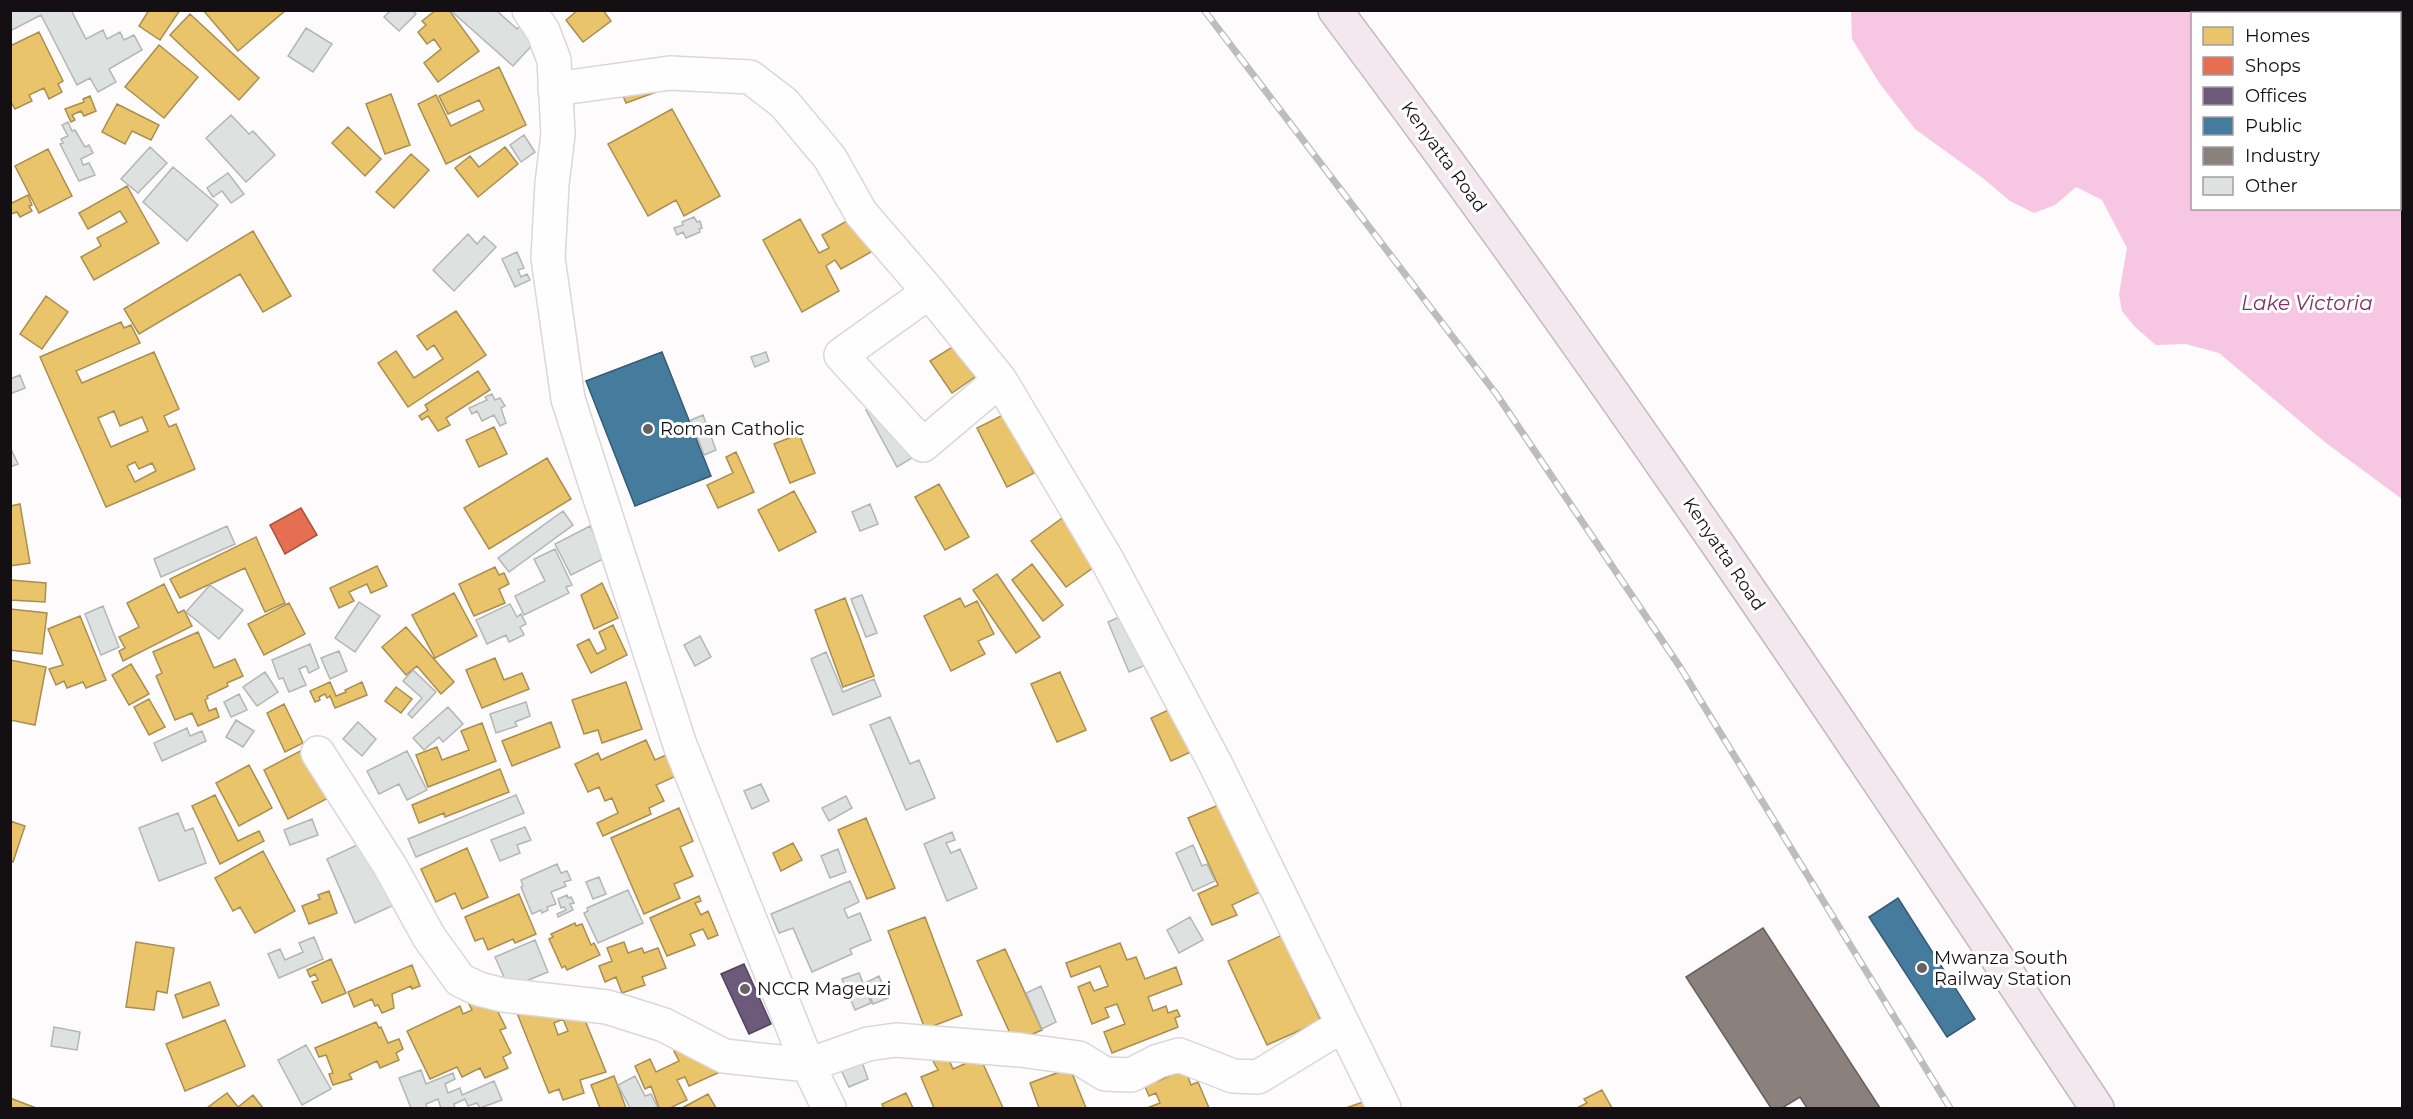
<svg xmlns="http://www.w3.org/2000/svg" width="2413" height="1119" viewBox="0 0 2413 1119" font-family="Montserrat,sans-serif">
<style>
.water{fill:#f7c6e2;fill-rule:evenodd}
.homes{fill:#e9c46a;stroke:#a98e50;stroke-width:1.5;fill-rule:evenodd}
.shops{fill:#e76f51;stroke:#a8523e;stroke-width:1.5}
.offices{fill:#6d597a;stroke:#52435b;stroke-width:1.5}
.public{fill:#457b9d;stroke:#365b73;stroke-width:1.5}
.industry{fill:#8a817c;stroke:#675f5c;stroke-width:1.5}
.building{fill:#dde1df;stroke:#b3b6b5;stroke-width:1.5}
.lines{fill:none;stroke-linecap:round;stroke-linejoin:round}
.minor-casing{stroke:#dbd7d9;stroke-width:36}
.highway-casing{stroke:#c4b8bf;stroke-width:36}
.minor{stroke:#fffeff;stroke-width:33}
.highway{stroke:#f3e8ee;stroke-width:33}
.rail-casing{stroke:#bdbdbd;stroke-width:7}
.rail{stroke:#fff;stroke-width:4.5;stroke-dasharray:14;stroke-linecap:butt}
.poi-dot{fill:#666264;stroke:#fff;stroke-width:2}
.labels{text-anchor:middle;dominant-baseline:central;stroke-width:6;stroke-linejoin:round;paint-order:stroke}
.street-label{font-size:18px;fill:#140f12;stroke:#fff}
.poi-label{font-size:18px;fill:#140f12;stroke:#fff;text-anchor:start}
.water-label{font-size:20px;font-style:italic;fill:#803264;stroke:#fff}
</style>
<rect width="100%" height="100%" fill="#fdfbfc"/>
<path class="water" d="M1851,11H2402V499L2326,443L2219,353L2186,344L2156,345L2135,327L2122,311L2119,294L2127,248L2102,200L2076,187L2055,205L2034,213L2010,201L1984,179L1915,129L1880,84L1852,39ZM2192,14H2400V208H2192Z"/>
<path class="homes" d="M149,10H180L160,40L139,26Z
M203,10H286L238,51Z
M436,10H449L479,51L438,82L424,63L441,49L434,39L427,44L418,32L426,25L422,21Z
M603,10L611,21L583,42L566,20L578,10Z
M190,14L259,78L239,100L170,35Z
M39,32L63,81L58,84L62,92L49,99L44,88L29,95L32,101L15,109L10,100V46Z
M159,45L198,77L164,118L125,87Z
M499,67L526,125L446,164L418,104L436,95L451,126L484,110L479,100L448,114L439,96Z
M650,77L656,92L626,103L620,89Z
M391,94L410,145L385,154L366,104Z
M90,96L96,111L84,116L81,111L72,115L75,120L71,122L65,109L84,102L83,99Z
M117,104L159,125L151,140L132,131L125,144L102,132Z
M672,109L720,196L684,216L676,200L648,216L608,144Z
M348,127L381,159L365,176L332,143Z
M505,147L518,164L478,197L455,168L470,156L479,167Z
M48,149L72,196L39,213L15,166Z
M411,154L429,170L394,208L376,192Z
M127,186L159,243L94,280L81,257L101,246L97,238L127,222L120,211L88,229L79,213Z
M28,195L32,205L29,206L32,211L20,217L17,212L11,214L10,204Z
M852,218L871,252L841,269L835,260L826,266L839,291L802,312L763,240L800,219L819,253L829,248L822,235Z
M253,231L291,296L263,312L240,274L139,334L124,309Z
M46,296L68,312L42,349L20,334Z
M456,311L486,355L408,407L378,363L396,351L414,378L443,359L434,345L427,350L417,336Z
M121,322L124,328L131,325L140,343L76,371L82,383L154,352L179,409L164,416L169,427L176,424L195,469L106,507L40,357ZM114,411L120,426L142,417L148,431L111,447L98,418ZM135,462L139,469L152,463L156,471L135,482L127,466Z
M954,346L975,377L952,393L930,361Z
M478,371L490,390L446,418L450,425L438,431L428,416L422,420L419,416L428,410L425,405Z
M1005,414L1034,473L1007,487L977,428Z
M494,427L507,454L479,467L466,440Z
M799,434L815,473L790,483L774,444Z
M736,452L754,492L718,508L707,485L733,473L726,457Z
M547,458L571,499L489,549L464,508Z
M939,484L969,537L945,550L915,497Z
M794,491L816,532L779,551L758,510Z
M20,504L30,563L10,566V506Z
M1069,513L1104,560L1066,587L1031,541Z
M256,537L285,603L265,612L245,568L180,598L170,579Z
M1032,564L1063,605L1043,621L1012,580Z
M377,566L387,586L371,593L367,584L349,592L354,601L339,608L330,588Z
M495,567L499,575L504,573L509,584L499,589L505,603L474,616L459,584Z
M997,574L1040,637L1016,653L973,590Z
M10,580L46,583L45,602L10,600Z
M602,583L618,618L594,629L581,595Z
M164,584L178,613L184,610L192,626L123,661L119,651L125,648L119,637L139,627L127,603Z
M454,593L477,636L435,658L412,615Z
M845,598L874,676L843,687L815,610Z
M960,598L965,607L977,601L994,634L978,641L985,654L951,671L924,616Z
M289,603L305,634L264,655L248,624Z
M10,609L47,613L42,654L10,650Z
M80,616L106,680L86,688L83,682L67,688L64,681L56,685L49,669L63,665L48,629Z
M613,625L627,655L591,673L577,645L589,639L597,654L606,649L599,632Z
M406,627L454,682L441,694L417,666L406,675L382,647Z
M198,632L214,668L235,659L243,676L227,683L228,686L207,696L208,698L205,700L209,711L216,708L219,717L198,726L192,713L175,720L156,676L162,673L153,652Z
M495,658L504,680L522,673L529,689L482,708L466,670Z
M10,660L46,667L35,725L10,720Z
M131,664L149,694L129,705L112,675Z
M1060,672L1086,730L1057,742L1031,684Z
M330,682L336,696L346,692L345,690L362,682L367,695L335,708L330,696L327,698L325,694L319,697L320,700L315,702L310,691Z
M626,682L642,729L602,743L598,730L584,734L572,700Z
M396,687L412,699L401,713L385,701Z
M149,699L165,727L149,735L134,707Z
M284,704L303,743L285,752L267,713Z
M1181,704L1202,747L1171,761L1151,718Z
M551,722L560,747L512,766L502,741Z
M482,723L496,761L428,787L416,755L437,747L442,760L469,750L461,731Z
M646,740L655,760L673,752L683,773L656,785L664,801L649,808L651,814L603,836L597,823L618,813L612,798L605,801L599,787L588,792L575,764L598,753L601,760Z
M308,747L332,796L288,819L264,770Z
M249,765L272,808L239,826L216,783Z
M500,769L509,792L445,817L444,813L419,823L412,805Z
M215,795L238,841L259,831L264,841L220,864L192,806Z
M1221,804L1260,892L1232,905L1237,915L1212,925L1198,894L1218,885L1188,818Z
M679,808L693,841L680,847L693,876L674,884L680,898L644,914L611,838Z
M866,818L895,888L867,899L838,830Z
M10,821L25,826L13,862L10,861Z
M793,843L802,860L781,871L773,853Z
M467,848L488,897L462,909L455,893L436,902L421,869Z
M263,851L295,911L255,933L240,907L233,911L215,878Z
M329,891L337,913L309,924L302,906L320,899L318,895Z
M519,894L536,934L515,943L513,939L488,950L483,938L475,941L465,917Z
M699,896L701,901L695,903L701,915L708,911L718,935L708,939L703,929L690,934L695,945L667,956L650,918Z
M925,917L962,1015L925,1029L888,931Z
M575,923L576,926L582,924L591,945L594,943L600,955L567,970L565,966L562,968L549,939L553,937L551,934Z
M1282,935L1321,1021L1267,1045L1228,961Z
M136,942L174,948L167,993L157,991L154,1010L126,1007Z
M624,942L628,953L642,948L644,953L658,948L666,968L642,977L645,985L622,993L616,977L605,982L599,966L612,961L607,948Z
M1120,943L1127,960L1136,957L1145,979L1176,967L1182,984L1148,997L1153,1011L1166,1006L1168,1013L1177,1010L1180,1016L1175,1018L1178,1027L1112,1053L1104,1032L1125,1024L1117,1004L1105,1008L1109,1017L1092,1024L1078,987L1090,982L1094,991L1108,986L1100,966L1071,977L1066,963Z
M1005,949L1042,1030L1014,1042L977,961Z
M331,959L346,993L322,1003L312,982L318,980L315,974L310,977L307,970Z
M412,965L420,986L412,989L411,986L392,994L394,1008L382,1013L378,1005L375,1006L372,999L354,1007L348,992Z
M210,982L219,1005L183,1018L175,995Z
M488,992L506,1028L500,1030L511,1053L503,1057L508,1068L485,1078L480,1068L462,1077L457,1067L430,1079L407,1031L460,1006L463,1014L472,1010L468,1002Z
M513,1003H578L606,1072L580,1080L584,1093L563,1100L559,1089L549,1093ZM563,1019L568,1031L558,1035L554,1023Z
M225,1020L245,1066L185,1091L166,1044Z
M376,1022L379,1028L381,1027L388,1043L399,1039L403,1049L396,1053L399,1060L380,1068L377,1061L349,1074L352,1079L333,1085L329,1074L333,1073L326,1055L319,1057L315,1048Z
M699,1039L707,1046L720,1072L689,1086L685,1077L677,1080L687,1100L670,1108H659L651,1086L645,1089L635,1066L650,1059L656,1072L679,1061L674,1051Z
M945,1051L953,1069L980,1057L1003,1108H934L921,1077L938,1070L931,1057Z
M1070,1068L1086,1108H1039L1030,1083Z
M1185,1069L1191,1085L1198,1082L1209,1108H1147L1160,1103L1156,1093L1149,1096L1143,1082L1156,1076L1158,1081Z
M614,1076L626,1108H600L591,1085Z
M1602,1090L1612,1108H1577L1587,1103L1584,1099Z
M227,1093L238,1107L253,1095L263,1108H207Z
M906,1093L913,1108H884L882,1104Z
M708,1094L716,1108H682Z
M10,1098L36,1108H10Z
M1363,1102L1366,1108H1346Z"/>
<path class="shops" d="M301,508L317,535L285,554L270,525Z"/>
<path class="offices" d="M744,964L771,1024L749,1034L721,974Z"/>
<path class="public" d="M662,352L711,476L635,506L586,381Z
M1898,898L1975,1019L1947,1037L1869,917Z"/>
<path class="industry" d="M1763,928L1880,1108H1807L1800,1097L1782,1108H1771L1686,977Z"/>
<path class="building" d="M10,10H71L86,39L103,30L107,39L120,32L124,40L134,35L142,50L109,69L116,82L98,92L90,78L77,85L41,15L10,31Z
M391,10H412L416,14L399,31L384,17Z
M450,10H496L517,29L529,15L545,31L513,66Z
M306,28L332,44L313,72L288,56Z
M231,115L249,134L253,131L275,155L246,182L206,138Z
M68,122L72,131L75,130L85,147L89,145L93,153L81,159L83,165L89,163L95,175L79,181L60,144L63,143L61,139L68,136L62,125Z
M524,135L535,152L521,162L510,145Z
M150,147L167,163L138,193L121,179Z
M173,167L218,205L187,241L143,202Z
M228,173L244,194L231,203L222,191L213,197L207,188Z
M694,217L697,222L700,221L702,228L699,229L700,232L686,238L683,232L677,235L674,228L683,225L682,222Z
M468,234L477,244L484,236L496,247L454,291L433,270Z
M517,252L524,268L518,270L521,277L527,274L530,280L515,287L502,259Z
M766,352L769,361L755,367L751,357Z
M20,375L25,388L10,394V379Z
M492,394L495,400L500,398L505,406L501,408L506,423L500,426L494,415L482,421L477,411L472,414L469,408L487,400L485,397Z
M881,402L912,458L897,467L866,410Z
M703,415L716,450L704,455L691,420Z
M10,447L18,464L10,467Z
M870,504L878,524L860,531L852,512Z
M563,511L573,525L509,572L498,558Z
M227,526L235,544L161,577L154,559Z
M590,526L605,558L571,575L555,544Z
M555,549L572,585L566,587L569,593L524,615L515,596L545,581L534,559Z
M210,585L243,610L219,639L186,612Z
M862,595L877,633L866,637L851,599Z
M359,602L380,616L355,652L335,638Z
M510,604L517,617L521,614L526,624L520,627L524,635L509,642L506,635L487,644L476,620Z
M103,606L119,647L101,655L85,614Z
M1133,611L1155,661L1129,672L1108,622Z
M700,636L711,657L695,666L684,645Z
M310,644L319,668L309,673L306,666L299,669L306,685L289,692L283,678L279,679L272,660Z
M339,651L347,671L330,679L321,658Z
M826,652L843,692L874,679L881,696L833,715L811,659Z
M413,670L436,692L412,718L408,714L422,698L403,681Z
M265,672L278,692L257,706L243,687Z
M239,694L247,710L231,717L224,702Z
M526,702L530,716L515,722L517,726L496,733L490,714Z
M448,707L463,724L443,742L439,737L424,750L413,738Z
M890,717L910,764L919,760L935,798L906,810L870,725Z
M236,720L254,731L243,747L226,737Z
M358,722L376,739L362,756L343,739Z
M187,728L190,736L202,731L206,741L162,761L154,743Z
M407,751L427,790L407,800L399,784L379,794L367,771Z
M761,784L769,801L752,809L744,791Z
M516,795L524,813L416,857L408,839Z
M846,796L852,808L829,821L822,808Z
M178,813L185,831L193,828L206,863L159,881L139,828Z
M312,819L318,835L290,845L284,830Z
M525,827L531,840L517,845L520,853L500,861L491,840Z
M952,832L955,840L946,843L951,853L960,849L977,888L947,901L924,844Z
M372,838L407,899L355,923L327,859Z
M1193,845L1202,866L1207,864L1215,881L1193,891L1176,853Z
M838,849L846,872L830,878L821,856Z
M557,864L561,873L567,871L571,880L564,882L566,886L551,892L556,904L547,907L548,910L542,913L541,910L532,914L521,887L523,886L521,880Z
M599,877L606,894L593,899L586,882Z
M850,881L859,902L844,909L848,918L860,913L871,940L850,949L852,954L812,972L793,928L779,933L771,914Z
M628,890L643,923L598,943L584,913L588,911L587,908Z
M567,895L568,898L571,897L574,903L570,904L573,910L558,917L557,914L566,910L564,907L561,908L558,899Z
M1190,917L1203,940L1179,953L1167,930Z
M314,937L323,959L279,978L268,954L280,949L285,960L303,952L299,943Z
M535,940L548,972L509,988L495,957Z
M859,973L871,1003L855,1010L842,979Z
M879,976L888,998L873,1004L865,983Z
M1041,986L1056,1022L1042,1029L1026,993Z
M54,1027L80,1032L77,1050L51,1046Z
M306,1045L331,1089L302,1105L278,1060Z
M862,1062L868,1079L849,1087L841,1070Z
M421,1070L426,1084L453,1073L455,1079L445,1084L448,1093L460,1088L462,1095L494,1081L502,1100L480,1108L477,1103L468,1106L465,1099L454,1104L455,1108H441L438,1099L426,1104L427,1108H411L399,1078Z
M635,1076L645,1096L651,1094L658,1108H630L618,1085Z"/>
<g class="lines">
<g class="minor-casing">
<path id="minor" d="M529,10L543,31L554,60L558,134L552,184L548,258L568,399L680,745L808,1065L829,1108
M555,89L670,73L750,77L784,103L830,158L861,213L929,292L1000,380L1107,560L1216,765L1384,1108
M929,292L841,355L923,445L1000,380
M318,753L390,866L429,937L460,980L479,989L503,995L607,1007L664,1025L724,1056L808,1065L868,1044L896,1040L1020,1050L1079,1058L1105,1074L1131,1075L1158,1061L1179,1055L1233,1076L1258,1077L1343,1025"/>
</g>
<g class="highway-casing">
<path id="highway" d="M1335,10C1603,367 1851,737 2097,1108"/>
</g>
<use href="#minor" class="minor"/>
<use href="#highway" class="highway"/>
<g class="rail-casing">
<path id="rail" d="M1204,10L1497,395L1680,667L1950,1108"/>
</g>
<use href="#rail" class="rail"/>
</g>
<g class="poi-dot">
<circle cx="648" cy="429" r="6"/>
<circle cx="1922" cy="968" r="6"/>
<circle cx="745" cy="989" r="6"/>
</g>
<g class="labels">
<g class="street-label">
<text transform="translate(1444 157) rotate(54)">Kenyatta Road</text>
<text transform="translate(1724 554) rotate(56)">Kenyatta Road</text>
</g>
<g class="poi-label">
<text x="660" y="429">Roman Catholic</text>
<text x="1934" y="958">Mwanza South<tspan x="1934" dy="21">Railway Station</tspan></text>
<text x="757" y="989">NCCR Mageuzi</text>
</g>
<g class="water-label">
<text x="2307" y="303">Lake Victoria</text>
</g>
</g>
<rect width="2413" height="1119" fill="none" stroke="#140f12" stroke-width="24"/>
<rect x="2191" y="12" width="210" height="198" fill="#ffffff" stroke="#a19fa0" stroke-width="1.5"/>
<rect x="2203" y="27" width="30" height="18" fill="#e9c46a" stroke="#a19fa0" stroke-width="1.5"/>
<text x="2245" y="42" font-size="18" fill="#140f12">Homes</text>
<rect x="2203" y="57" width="30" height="18" fill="#e76f51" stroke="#a19fa0" stroke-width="1.5"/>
<text x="2245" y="72" font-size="18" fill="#140f12">Shops</text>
<rect x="2203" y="87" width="30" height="18" fill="#6d597a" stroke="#a19fa0" stroke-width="1.5"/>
<text x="2245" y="102" font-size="18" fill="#140f12">Offices</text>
<rect x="2203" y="117" width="30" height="18" fill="#457b9d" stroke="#a19fa0" stroke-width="1.5"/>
<text x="2245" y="132" font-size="18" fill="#140f12">Public</text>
<rect x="2203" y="147" width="30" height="18" fill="#8a817c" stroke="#a19fa0" stroke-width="1.5"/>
<text x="2245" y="162" font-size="18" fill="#140f12">Industry</text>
<rect x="2203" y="177" width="30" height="18" fill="#dde1df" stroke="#a19fa0" stroke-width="1.5"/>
<text x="2245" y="192" font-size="18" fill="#140f12">Other</text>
</svg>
